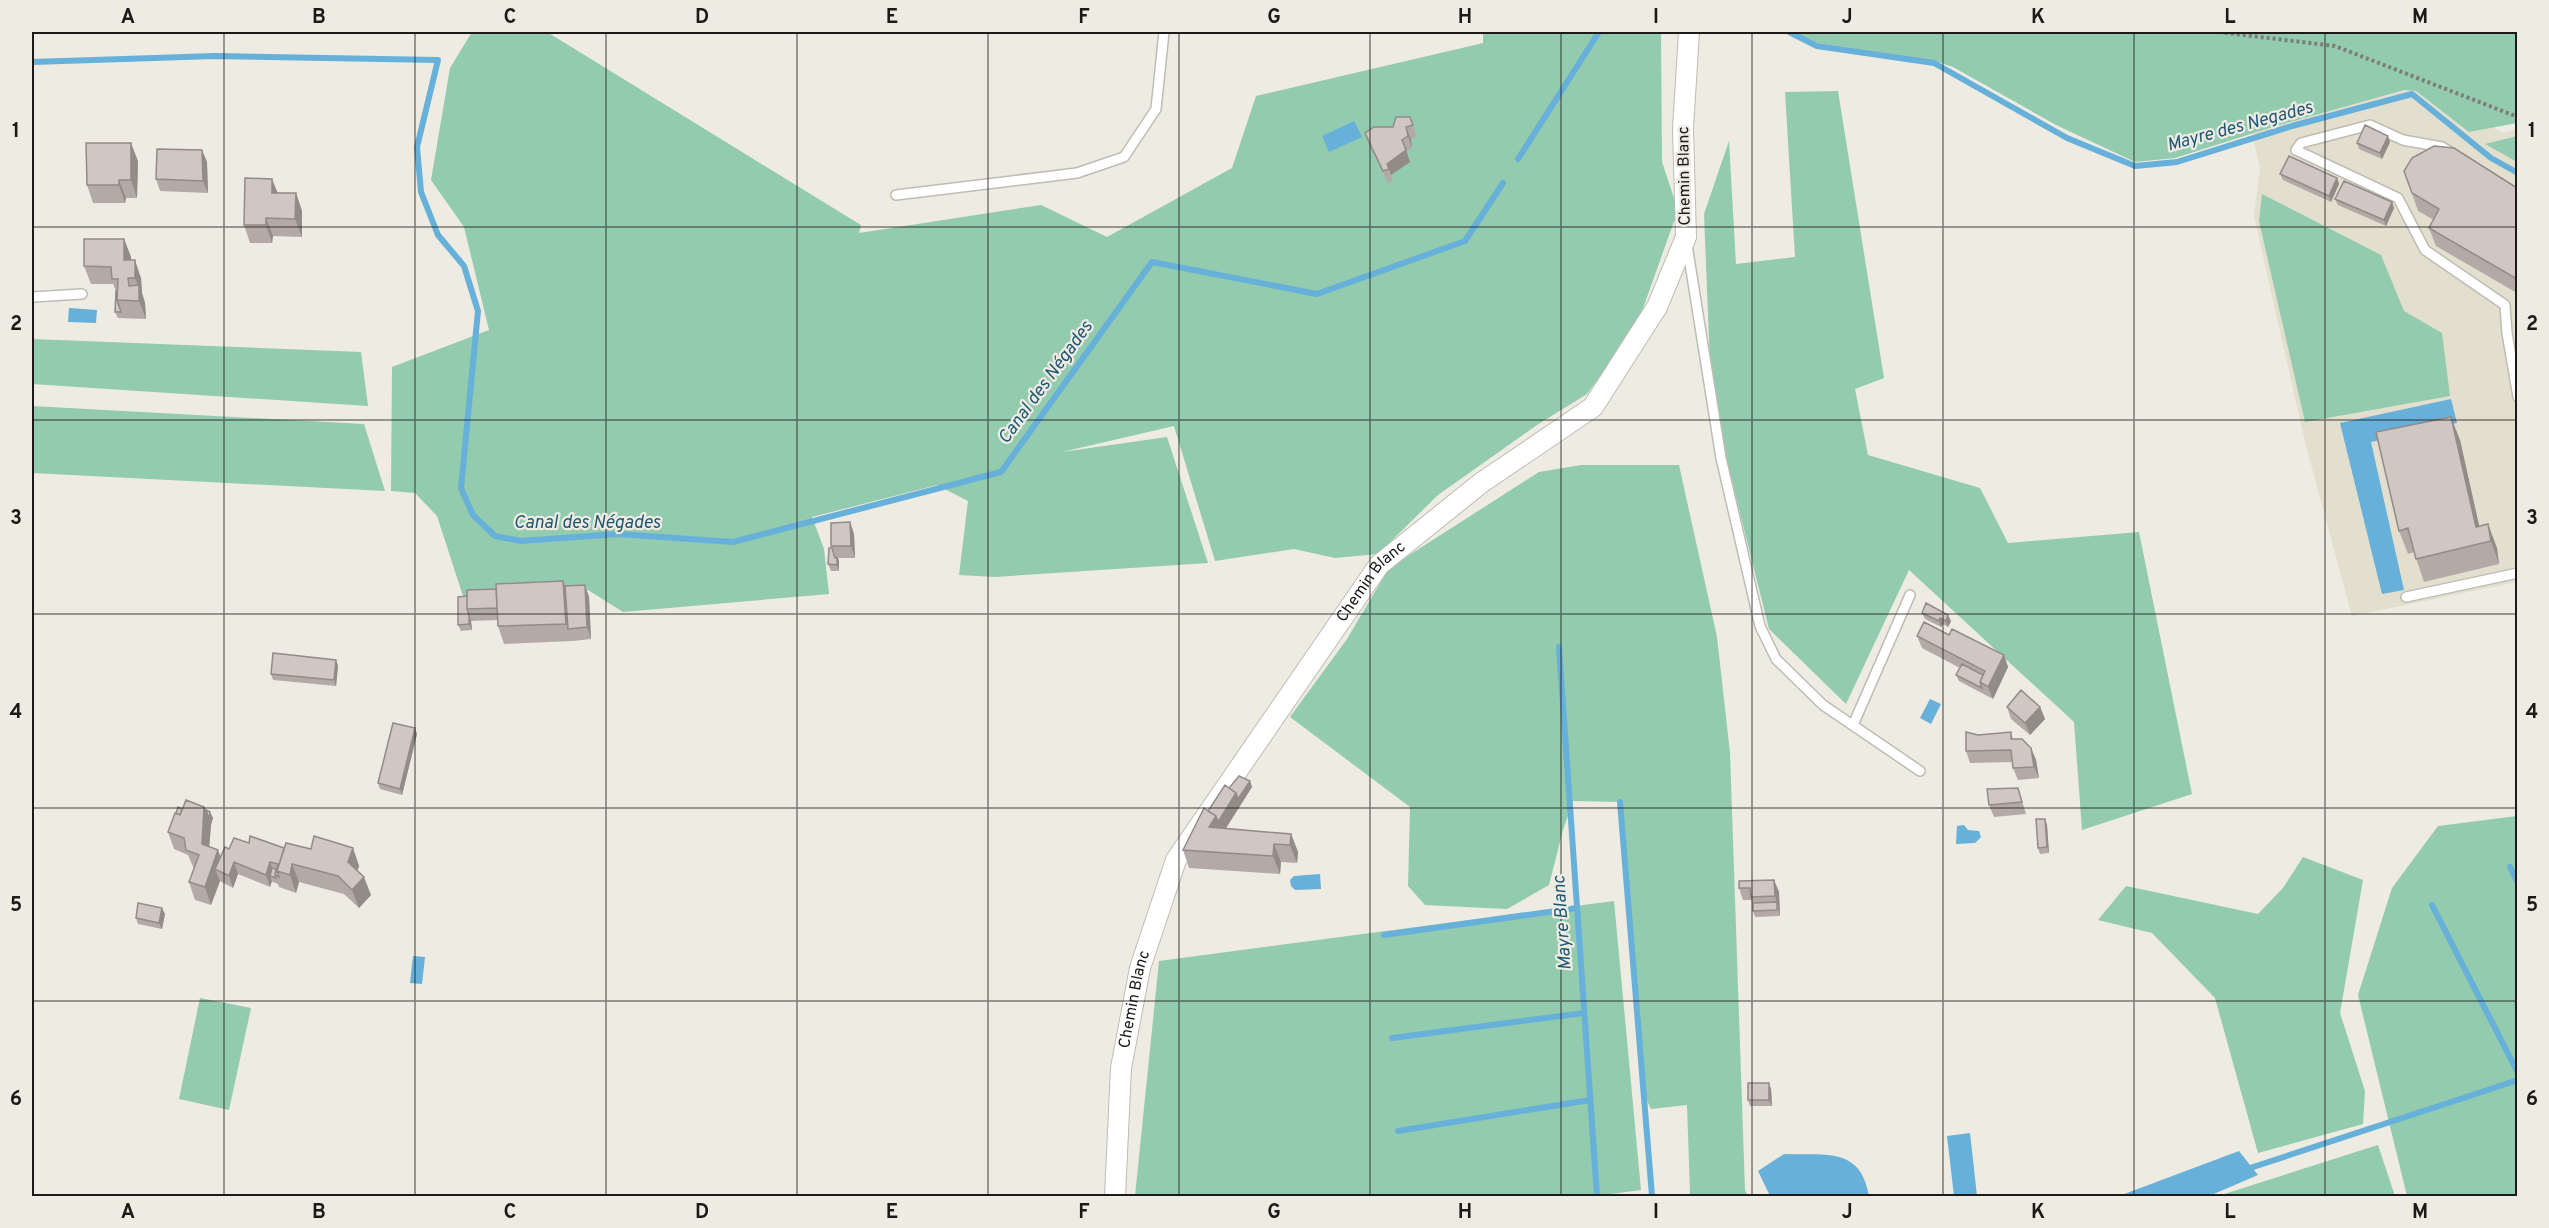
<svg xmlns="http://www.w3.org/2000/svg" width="2549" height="1228" viewBox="0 0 2549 1228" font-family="Overpass,sans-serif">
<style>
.built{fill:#e3dfcf}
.green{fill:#93cbaf}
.water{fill:#66b0d9}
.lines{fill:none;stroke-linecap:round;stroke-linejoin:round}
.stream{stroke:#66b0d9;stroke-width:6}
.lane-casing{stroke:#bebcb3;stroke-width:12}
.street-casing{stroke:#bebcb3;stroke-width:22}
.path{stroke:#7e7d77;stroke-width:4;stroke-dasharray:3 3;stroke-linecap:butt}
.lane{stroke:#fff;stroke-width:9}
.street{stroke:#fff;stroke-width:20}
.wall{fill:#b3aaa8}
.shaded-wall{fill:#928b88}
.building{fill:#d0c6c3;stroke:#928b88;stroke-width:1.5}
.grid{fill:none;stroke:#1b1a17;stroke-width:1.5;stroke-opacity:0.55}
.labels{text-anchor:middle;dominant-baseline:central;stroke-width:4.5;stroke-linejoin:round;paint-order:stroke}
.street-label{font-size:16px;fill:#1b1a17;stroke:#edebe2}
.water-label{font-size:18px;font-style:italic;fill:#1e5774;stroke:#edebe2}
.neatline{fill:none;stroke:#1b1a17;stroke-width:2}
.grid-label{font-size:20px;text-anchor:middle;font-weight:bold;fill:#1b1a17}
</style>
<rect width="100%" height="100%" fill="#edebe2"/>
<path class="built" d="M2414,78L2503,133L2517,129V582L2352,616L2305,442L2254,216L2260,168L2249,119Z"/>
<path class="green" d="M472,32H547L861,225L859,233L1041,205L1107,237L1232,168L1256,96L1479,44L1483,43V32H1661L1662,162L1678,210L1636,328L1587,394L1537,425L1438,495L1378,554L1335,558L1294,549L1215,561L1174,426L1062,452L1167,437L1208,563L995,577L959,575L968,501L937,485L812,517L824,549L829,594L623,612L588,590L463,596L437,516L415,493L391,491L392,367L489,330L464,227L431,180L450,68Z
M1795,32H2517V123L2469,132L2416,91L2404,90L2276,126L2175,158L2135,162L2056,125L1953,67L1935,61L1818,43Z
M1838,91L1884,378L1855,389L1868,455L1980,488L2008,543L2139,532L2192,794L2082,830L2074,722L1909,570L1846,704L1769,629L1726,457L1710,364L1704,214L1729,141L1736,264L1795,257L1785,92Z
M2517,136V162L2485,144Z
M2262,194L2381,255L2404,311L2442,333L2450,396L2305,422L2259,221Z
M32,339L361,352L368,406L32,384Z
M32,406L364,424L385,491L32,473Z
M1581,465H1679L1717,637L1730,753L1745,1190L1748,1196H1688L1690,1193L1687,1105L1651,1109L1642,1090L1620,802L1573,801L1563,830L1549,885L1507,909L1425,905L1408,886L1410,807L1290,717L1347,639L1389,568L1539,472Z
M2517,816V1196H2407L2358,995L2392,888L2438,826Z
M2303,857L2363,880L2340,1013L2365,1091L2363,1124L2258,1153L2215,998L2152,933L2098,920L2126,886L2258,914L2283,888Z
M1614,901L1641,1190L1596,1196H1135L1159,961Z
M200,998L251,1008L229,1110L179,1099Z
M2378,1145L2395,1196H2218L2362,1150Z"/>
<path class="water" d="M1354,121L1362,137L1329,152L1322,136Z
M69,308L97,310L96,323L68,322Z
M2451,399L2457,423L2371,442L2404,590L2382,594L2340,423Z
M1930,699L1941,704L1931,724L1920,718Z
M1964,825L1968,830L1979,831L1981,837L1975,843L1956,844L1957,826Z
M1320,874L1321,889L1295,890L1291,886L1290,880L1294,876Z
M413,956L425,957L422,984L410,983Z
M1970,1133L1977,1196H1954L1947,1136Z
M2239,1151L2258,1175L2209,1196H2119Z
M1784,1154C1826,1156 1860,1146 1869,1196H1770L1758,1171Z"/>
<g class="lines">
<path class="stream" d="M1789,32L1817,46L1934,63L2067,138L2135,166L2177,162L2292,126L2412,94L2491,158L2518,173
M32,62L215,56L438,60L417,147L421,192L438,235L464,266L478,311L461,488L473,515L495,536L521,541L618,534L733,542L1001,472L1152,262L1317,294L1465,241L1503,183
M1518,159L1599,32
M1559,647L1597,1196
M1620,802L1652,1196
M2510,867L2518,883
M2432,905L2518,1073
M1384,935L1577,908
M1392,1038L1584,1013
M1398,1131L1590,1100
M2244,1170L2518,1080"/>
<g class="lane-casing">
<path id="lane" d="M2452,153L2442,147L2403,140L2370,125L2301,143L2296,150L2398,198L2425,250L2505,305L2507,333L2518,397
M896,195L1077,173L1124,157L1156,109L1164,32
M1687,245L1721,458L1760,626L1776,659L1823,705L1920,771
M32,297L82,294
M2406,597L2518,573
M1853,725L1910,595"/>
</g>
<g class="street-casing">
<g id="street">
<path id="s1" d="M1115,1196L1121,1068L1140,968L1176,860L1379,565L1481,483L1593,407L1657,307L1686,237L1683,128L1689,32"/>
</g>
</g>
<path class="path" d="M2219,32L2335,46L2518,117"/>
<use href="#lane" class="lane"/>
<use href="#street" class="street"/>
</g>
<path class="wall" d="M1410,117L1417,137L1411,139L1412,148L1407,151L1410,162L1391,175L1393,181L1388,183L1369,145L1365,133L1393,127Z
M2390,142L2382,159L2359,149L2357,143Z
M202,150L207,162L208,193L160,191L156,179Z
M138,161L137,198H126L125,203H93L87,185Z
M2404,171L2517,188V293L2436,246L2429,228L2434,220L2418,211Z
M2280,174L2337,178L2339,184L2331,202L2283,180Z
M277,193H296L302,211V237L273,236L272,243H250L244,225Z
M2335,199L2392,202L2394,208L2386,226L2338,205Z
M124,239L131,257V260L141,278L142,293L145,303L146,319L118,318L115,312L116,291L113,284H91L84,266Z
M2460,440L2479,526L2497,548L2499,564L2424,582L2414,552L2408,554L2399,531Z
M850,522L854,534L855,558H838L839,561V571H831L828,564L832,548L831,546Z
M563,581L565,586L585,585L589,597L591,639L573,641L504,644L498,626V620L471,621L472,630L461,631L458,625L467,596L496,589Z
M1922,613L1951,621L1948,627L1943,624L1941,627L1925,619Z
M1949,635L2004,655L2008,667L1993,699L1959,681L1956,675L1960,668L1922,648L1917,636Z
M336,660L338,666L336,686L273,680L271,674Z
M2007,707H2040L2045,719L2030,735L2011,719Z
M2011,732L2013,739L2031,748L2036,760L2039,778L2018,780L2013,768V762L1970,763L1966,751L1978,735Z
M417,734L402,795L380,789L378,783Z
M1250,781L1252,787L1226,828L1291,834L1298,852L1297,863L1281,862L1280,874L1189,868L1183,850L1208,811L1229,788Z
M2018,788L2026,814L1994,817L1989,805Z
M204,807L206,810L213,818L211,825L209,847L221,857L229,849L249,843L284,848L311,849L353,848L359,866L357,871L371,895L359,908L344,894L299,882L296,893L279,887L278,884L273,882L272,881L270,887L238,874L233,888L220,881L211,905L195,900L189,882L194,869L188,855L174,849L168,832L182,809Z
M2045,819L2047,825L2049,853L2040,854L2038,848Z
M1774,880L1779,892L1780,916L1755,917L1753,911V903L1751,900H1743L1739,888Z
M165,914L162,929L138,924L136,918Z
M1771,1089L1772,1106H1750L1748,1100Z"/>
<path class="shaded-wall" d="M1406,127L1411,139L1412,148L1408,136Z
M2388,136L2390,142L2382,159L2380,153Z
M131,143L138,161L137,198L131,180Z
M202,150L207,162L208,193L203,181Z
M1406,150L1410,162L1391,175L1387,164Z
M2337,178L2339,184L2331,202L2329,196Z
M272,179L279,196L272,193Z
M119,180L126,198L125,203L119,185Z
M296,193L302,211V237L295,219Z
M2392,202L2394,208L2386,226L2384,220Z
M266,218L273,236L272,243L266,225Z
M124,239L131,257V278L124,260Z
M135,260L141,278L142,293L145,303L146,319L139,301V288L135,278Z
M2451,417L2460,440L2483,543L2476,527Z
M850,522L854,534L855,558L851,546Z
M2488,524L2497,548L2499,564L2491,541Z
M837,555L839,561V571L837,565Z
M563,581L570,598L568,629L566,624Z
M585,585L589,597L591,639L587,627Z
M469,615L471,621L472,630L469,624Z
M1948,615L1951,621L1948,627L1946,621Z
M1940,618L1943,624L1941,627L1939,621Z
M2004,655L2008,667L1993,699L1988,687Z
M336,660L338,666L336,686L334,680Z
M2040,707L2045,719L2030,735L2025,723Z
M415,728L417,734L402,795L400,789Z
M2031,748L2036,760L2039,778L2034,767Z
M1250,781L1252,787L1216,844L1209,827L1216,816L1236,793Z
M204,807L211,825L208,862L202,844Z
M210,812L213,818L211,825L209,819Z
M2045,819L2047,825L2049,853L2047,847Z
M1291,834L1298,852L1297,863L1290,845Z
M1274,844L1281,862L1280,874L1273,856Z
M353,848L359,866L355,880L348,862Z
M218,850L225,868L215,869L220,881L211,905L205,887Z
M234,862L238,874L233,888L229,876Z
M270,862L274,874L270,876L272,881L270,887L266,875Z
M292,864L299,882L296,893L290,875Z
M364,877L371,895L359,908L352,890Z
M1774,880L1779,892L1780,916L1775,896Z
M162,908L165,914L162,929L159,923Z
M1769,1083L1771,1089L1772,1106L1769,1100Z"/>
<path class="building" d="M1396,117H1410L1413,125L1406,127L1408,136L1402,140L1406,150L1387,164L1389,169L1383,171L1365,133L1374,127H1393Z
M2365,125L2388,136L2380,153L2357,143Z
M86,143H131V180H119V185H87Z
M2434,146L2454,148L2517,188V193L2516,196L2517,197V279L2429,228L2439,209L2412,193L2404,171L2412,158Z
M157,149L202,150L203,181L156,179Z
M2289,156L2337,178L2329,196L2280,174Z
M245,178L272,179V193H296L295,219L266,218V225H244Z
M2344,181L2392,202L2384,220L2335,199Z
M84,239H124V260H135V278H128L129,286L139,285V301L117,300L118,279H112L111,267L84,266Z
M116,291H117V300L121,312H115Z
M2451,417L2476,527L2488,524L2491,541L2416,559L2408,528L2399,531L2376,432Z
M850,522L851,546H831V523Z
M829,548H832L835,558H837V565L828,564Z
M563,581L566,624L498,626L496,584Z
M585,585L587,627L568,629L565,586Z
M496,589L497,608L467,609V590Z
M467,596V609L469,615V624L458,625V597Z
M1926,603L1948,615L1946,621L1940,618L1939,621L1922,613Z
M1924,622L1949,635L1952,629L2004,655L1988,687L1980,682L1985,671L1917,636Z
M273,653L336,660L334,680L271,674Z
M1962,664L1983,675L1980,682L1982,688L1956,675Z
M2021,690L2040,707L2025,723L2007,707Z
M393,723L415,728L400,789L378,783Z
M1966,732L1978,735L2011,732V739H2022L2031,748L2034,767L2013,768L2011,750L1966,751Z
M1239,776L1250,781L1238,799L1236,793L1229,788Z
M1225,785L1236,793L1218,822L1216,816L1208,811Z
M2018,788L2022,802L1989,805L1987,789Z
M186,800L204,807L202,844L218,850L205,887L189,882L199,855L186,850L184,838L168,832L175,813L180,815Z
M178,807L182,809L180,815L176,813Z
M1204,808L1216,816L1209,827L1291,834L1290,845L1274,844L1273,856L1183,850Z
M206,810L210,812L209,819Z
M2036,819H2045L2047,847L2038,848Z
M250,836L284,848L277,871L279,877L275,875L278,864L270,862L266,875L234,862L229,876L215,869L225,847L229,849L234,838L249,843Z
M314,836L353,848L348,862L364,877L352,890L338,876L292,864L290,875L277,871L286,843L311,849Z
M272,868L276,869L275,875L276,878L270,876Z
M1774,880L1775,896L1751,897L1750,888H1739V881Z
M1777,902V910L1753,911V903Z
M138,903L162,908L159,923L136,918Z
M1748,1083H1769V1100H1748Z"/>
<path class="grid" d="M224,32V1196M415,32V1196M606,32V1196M797,32V1196M988,32V1196M1179,32V1196M1370,32V1196M1561,32V1196M1752,32V1196M1943,32V1196M2134,32V1196M2325,32V1196M32,227H2518M32,420H2518M32,614H2518M32,808H2518M32,1001H2518"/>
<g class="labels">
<g class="street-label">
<text transform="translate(1685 176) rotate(-91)">Chemin Blanc</text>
<text stroke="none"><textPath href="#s1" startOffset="684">Chemin Blanc</textPath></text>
<text stroke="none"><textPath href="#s1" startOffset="198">Chemin Blanc</textPath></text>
</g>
<g class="water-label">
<text transform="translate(2240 127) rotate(-15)">Mayre des Negades</text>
<text transform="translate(1046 383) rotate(-54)">Canal des Négades</text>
<text x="587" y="523">Canal des Négades</text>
<text transform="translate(1563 923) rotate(-94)">Mayre Blanc</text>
</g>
</g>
<rect width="2549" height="1228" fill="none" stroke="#edebe2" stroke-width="66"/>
<rect x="33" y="33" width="2483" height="1162" class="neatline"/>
<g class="grid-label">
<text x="128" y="23">A</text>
<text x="319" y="23">B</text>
<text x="510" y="23">C</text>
<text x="702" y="23">D</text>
<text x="892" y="23">E</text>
<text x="1084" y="23">F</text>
<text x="1274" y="23">G</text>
<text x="1465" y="23">H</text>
<text x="1656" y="23">I</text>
<text x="1847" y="23">J</text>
<text x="2038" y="23">K</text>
<text x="2230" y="23">L</text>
<text x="2420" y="23">M</text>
<text x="16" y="137">1</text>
<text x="2532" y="137">1</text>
<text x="16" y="330">2</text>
<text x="2532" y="330">2</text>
<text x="16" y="524">3</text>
<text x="2532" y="524">3</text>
<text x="16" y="718">4</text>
<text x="2532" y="718">4</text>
<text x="16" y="911">5</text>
<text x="2532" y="911">5</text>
<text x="16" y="1105">6</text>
<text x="2532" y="1105">6</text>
<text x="128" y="1218">A</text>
<text x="319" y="1218">B</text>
<text x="510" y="1218">C</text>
<text x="702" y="1218">D</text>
<text x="892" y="1218">E</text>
<text x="1084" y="1218">F</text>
<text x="1274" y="1218">G</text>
<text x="1465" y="1218">H</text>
<text x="1656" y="1218">I</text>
<text x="1847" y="1218">J</text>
<text x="2038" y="1218">K</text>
<text x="2230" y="1218">L</text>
<text x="2420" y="1218">M</text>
</g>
</svg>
